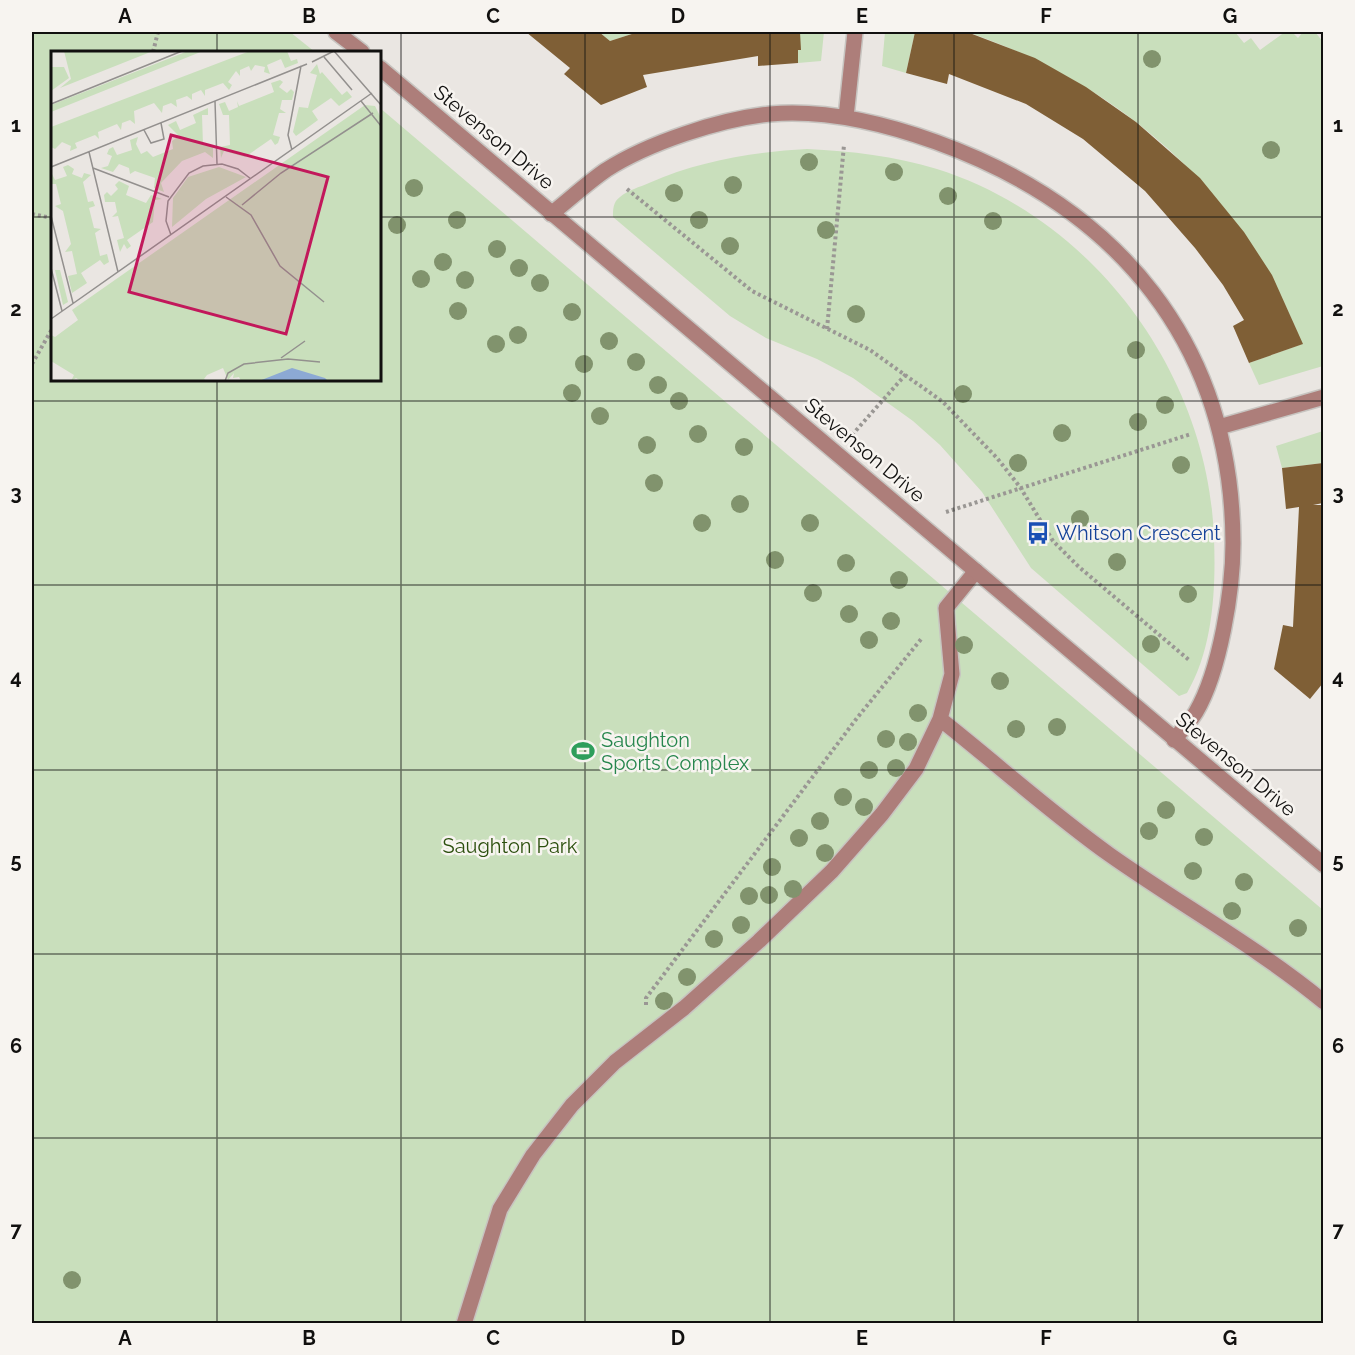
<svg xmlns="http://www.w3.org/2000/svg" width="1355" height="1355" viewBox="0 0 1355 1355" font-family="Raleway,sans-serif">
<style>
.green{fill:#c9dfbc}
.building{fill:#7f5f36}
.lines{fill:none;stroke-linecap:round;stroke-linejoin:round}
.pedestrian-casing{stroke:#c7c4c0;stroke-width:18}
.minor-casing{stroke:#c7c4c0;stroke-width:18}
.tertiary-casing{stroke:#c7c4c0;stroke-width:18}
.path{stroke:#9a9794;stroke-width:4;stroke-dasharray:3 3;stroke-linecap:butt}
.pedestrian{stroke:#ad7e7a;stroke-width:15}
.minor{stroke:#ad7e7a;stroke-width:15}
.tertiary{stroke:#ad7e7a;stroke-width:15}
.tree{fill:#81936d}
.grid{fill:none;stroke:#11100f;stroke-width:1.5;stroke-opacity:0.55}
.labels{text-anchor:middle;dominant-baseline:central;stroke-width:5;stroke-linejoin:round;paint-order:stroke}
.street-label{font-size:20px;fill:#11100f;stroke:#f7f4f0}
.transit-label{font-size:20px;fill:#164399;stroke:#f7f4f0;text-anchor:start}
.leisure-label{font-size:20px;fill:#27864d;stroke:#f7f4f0;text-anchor:start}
.park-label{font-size:20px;fill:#2b4f0d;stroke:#f7f4f0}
.inset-road{fill:none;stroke:#93908e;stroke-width:1.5}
.view{fill:#c2185b;fill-opacity:0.15;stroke:#c2185b;stroke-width:3}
.inset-edge{fill:none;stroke:#11100f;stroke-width:3}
.neatline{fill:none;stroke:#11100f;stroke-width:2}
.grid-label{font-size:20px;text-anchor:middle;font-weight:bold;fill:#11100f}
</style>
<rect width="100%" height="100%" fill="#eae6e2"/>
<path class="green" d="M32,32H290L315,52H52V380H380V108L1323,910V1323H32Z
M599,32H638L610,41Z
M797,32H824L821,61L798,63Z
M885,32H915L906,73L882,66Z
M967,32H1235L1244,43L1251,38L1260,50L1285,32H1292L1298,38L1303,32H1315L1324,43L1323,366L1259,385L1249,363L1302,344C1244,192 1119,84 967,32Z
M807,149C852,151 894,156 937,169C1095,219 1209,375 1214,539C1216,589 1213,649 1187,693L1179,696L1031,568L982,492L940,445L913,421L853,378L817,359L766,338L730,316L613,217C613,209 613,202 620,197C628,190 640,187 649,183C699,161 753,152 807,149Z
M1323,431V463L1282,468L1276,446Z"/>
<path class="building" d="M526,32H599L610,41L638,32H800L801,50H798V63L758,66V56L643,75L647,87L601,105L564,74L570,68Z
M915,32H967L1035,58L1086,87L1136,122L1200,178L1244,232L1272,275L1303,344L1249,363L1233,326L1244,320L1223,285L1195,248L1145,191L1083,139L1026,104L949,74L947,84L906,73Z
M1323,463V503L1313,505H1323V683L1310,699L1274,669L1283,625L1293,627L1299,507L1286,509L1282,468Z"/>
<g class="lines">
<g class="pedestrian-casing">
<path id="pedestrian" d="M940,719C997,764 1051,813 1110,855C1181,905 1257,947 1324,1002
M464,1324L500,1209L533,1155L572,1105L615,1062L684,1008L759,941L832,871L882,814L916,769L940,719L952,674L946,608L976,571"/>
</g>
<g class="minor-casing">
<path id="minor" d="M846,117L855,32
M551,214C569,200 587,183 606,170C648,143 720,119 770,114C826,109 883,123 936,142C1119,208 1232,344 1233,543C1233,590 1220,671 1196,712C1190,722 1181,731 1174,740
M1219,427L1324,397"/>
</g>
<g class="tertiary-casing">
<path id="tertiary" d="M336,32L362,52
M380,68L1324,865"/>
</g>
<path class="path" d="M153,52L158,32
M627,189L752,291L870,350L943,402L997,458L1020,487L1053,541L1079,567L1189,660
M32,214L52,218
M827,329L844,145
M32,364L52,329
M852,435L906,374
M946,512L1191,434
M646,1005V998L857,718L922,638"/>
<use href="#pedestrian" class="pedestrian"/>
<use href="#minor" class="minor"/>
<use href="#tertiary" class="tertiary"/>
</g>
<g class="tree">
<circle cx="1152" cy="59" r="9"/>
<circle cx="1271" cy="150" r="9"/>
<circle cx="809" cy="162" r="9"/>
<circle cx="894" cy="172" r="9"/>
<circle cx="733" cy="185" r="9"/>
<circle cx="414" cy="188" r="9"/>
<circle cx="674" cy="193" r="9"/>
<circle cx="948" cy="196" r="9"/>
<circle cx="457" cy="220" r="9"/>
<circle cx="699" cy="220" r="9"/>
<circle cx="993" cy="221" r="9"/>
<circle cx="397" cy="225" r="9"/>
<circle cx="826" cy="230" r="9"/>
<circle cx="730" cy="246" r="9"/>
<circle cx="497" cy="249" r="9"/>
<circle cx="443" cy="262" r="9"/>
<circle cx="519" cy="268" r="9"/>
<circle cx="421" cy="279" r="9"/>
<circle cx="465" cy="280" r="9"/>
<circle cx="540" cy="283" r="9"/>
<circle cx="458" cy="311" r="9"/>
<circle cx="572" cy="312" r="9"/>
<circle cx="856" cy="314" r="9"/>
<circle cx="518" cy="335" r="9"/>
<circle cx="609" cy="341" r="9"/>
<circle cx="496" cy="344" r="9"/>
<circle cx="1136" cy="350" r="9"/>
<circle cx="636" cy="362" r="9"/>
<circle cx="584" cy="364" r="9"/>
<circle cx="658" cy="385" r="9"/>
<circle cx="572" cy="393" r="9"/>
<circle cx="963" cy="394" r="9"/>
<circle cx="679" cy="401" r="9"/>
<circle cx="1165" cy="405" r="9"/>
<circle cx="600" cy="416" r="9"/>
<circle cx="1138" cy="422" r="9"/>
<circle cx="1062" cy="433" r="9"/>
<circle cx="698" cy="434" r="9"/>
<circle cx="647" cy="445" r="9"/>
<circle cx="744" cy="447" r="9"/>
<circle cx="1018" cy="463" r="9"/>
<circle cx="1181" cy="465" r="9"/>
<circle cx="654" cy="483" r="9"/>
<circle cx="740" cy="504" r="9"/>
<circle cx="1080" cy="519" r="9"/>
<circle cx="702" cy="523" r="9"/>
<circle cx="810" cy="523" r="9"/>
<circle cx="775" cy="560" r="9"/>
<circle cx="1117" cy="562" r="9"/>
<circle cx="846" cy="563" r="9"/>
<circle cx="899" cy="580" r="9"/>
<circle cx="813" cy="593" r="9"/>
<circle cx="1188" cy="594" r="9"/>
<circle cx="849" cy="614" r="9"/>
<circle cx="891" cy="621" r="9"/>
<circle cx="869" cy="640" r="9"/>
<circle cx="1151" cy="644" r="9"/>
<circle cx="964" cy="645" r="9"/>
<circle cx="1000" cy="681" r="9"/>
<circle cx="918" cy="713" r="9"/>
<circle cx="1057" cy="727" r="9"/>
<circle cx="1016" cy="729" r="9"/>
<circle cx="886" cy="739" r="9"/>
<circle cx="908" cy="742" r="9"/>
<circle cx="896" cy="768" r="9"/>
<circle cx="869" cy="770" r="9"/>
<circle cx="843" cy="797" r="9"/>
<circle cx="864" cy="807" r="9"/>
<circle cx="1166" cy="810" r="9"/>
<circle cx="820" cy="821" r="9"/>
<circle cx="1149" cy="831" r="9"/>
<circle cx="1204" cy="837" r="9"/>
<circle cx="799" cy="838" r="9"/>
<circle cx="825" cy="853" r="9"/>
<circle cx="772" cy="867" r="9"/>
<circle cx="1193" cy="871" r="9"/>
<circle cx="1244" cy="882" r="9"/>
<circle cx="793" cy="889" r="9"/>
<circle cx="769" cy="895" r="9"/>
<circle cx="749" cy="896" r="9"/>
<circle cx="1232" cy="911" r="9"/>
<circle cx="741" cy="925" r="9"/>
<circle cx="1298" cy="928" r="9"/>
<circle cx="714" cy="939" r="9"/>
<circle cx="687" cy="977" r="9"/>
<circle cx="664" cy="1001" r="9"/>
<circle cx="72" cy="1280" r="9"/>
</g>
<path class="grid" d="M217,32V52M401,32V1324M585,32V1324M770,32V1324M954,32V1324M1138,32V1324M32,217H52M380,217H1324M217,380V1324M32,401H1324M32,585H1324M32,770H1324M32,954H1324M32,1138H1324"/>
<defs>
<g id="bus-bare" transform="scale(1.8)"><path d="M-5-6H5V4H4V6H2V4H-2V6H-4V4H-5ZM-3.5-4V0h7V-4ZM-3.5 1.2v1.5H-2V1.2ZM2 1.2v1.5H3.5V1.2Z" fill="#1a4fb4" stroke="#f7f4f0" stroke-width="2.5" paint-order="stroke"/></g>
<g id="stadium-bare" transform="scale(1.8)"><path d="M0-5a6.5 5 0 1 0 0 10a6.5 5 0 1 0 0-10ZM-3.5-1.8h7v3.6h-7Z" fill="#2e9e5b" stroke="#f7f4f0" stroke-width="2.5" paint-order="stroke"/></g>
</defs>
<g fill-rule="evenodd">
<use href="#bus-bare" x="1038" y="533"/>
<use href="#stadium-bare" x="583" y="751"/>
</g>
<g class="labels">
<g class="street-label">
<text transform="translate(494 137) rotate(40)">Stevenson Drive</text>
<text transform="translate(865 450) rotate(40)">Stevenson Drive</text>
<text transform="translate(1236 764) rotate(40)">Stevenson Drive</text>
</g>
<g class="transit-label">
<text x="1056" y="533">Whitson Crescent</text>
</g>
<g class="leisure-label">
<text x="601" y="740">Saughton<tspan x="601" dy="23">Sports Complex</tspan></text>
</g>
<g class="park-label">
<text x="510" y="846">Saughton Park</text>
</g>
</g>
<g transform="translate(51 51)">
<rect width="330" height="330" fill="#eae6e2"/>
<path d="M13,0H102L9,37L20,28ZM137,0H152L0,61V54ZM199,0H236L240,10L246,8L247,12L234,17L230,8L216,14L219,23L213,21L214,16L204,14L200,20L198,15L189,19V25L185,20L177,31L181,34L178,39L172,32L154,39V45L150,39L141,43V49L136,45L125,49L126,56L120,52L112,55L111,62L103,52L83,60L84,73L79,69L71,72L70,79L66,73L47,81L48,88L44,84L24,92L26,97L19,100L20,95L11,91L4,98L0,96V76ZM266,13L269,23L271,21L291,44L296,40L301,46L288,55L280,47L261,60L267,69L245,85L242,81L248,56L257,57L266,24L259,22ZM0,16H13L18,27L0,40ZM229,29L232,31L228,36L236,42L240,38L243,41L241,49H231L229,58L235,62H228L222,84L229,86L227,92L224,94L220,88L194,106L173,100L170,107L169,96L179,94L178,64H172L168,53L174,51L178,60L187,56L186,50L188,55L223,41L220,32ZM314,54L324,55L330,67V330H190L188,326L182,327L183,322L177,329L172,317L156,324L153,328L156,330H30L25,327L20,330L23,324L0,310V284L4,286L27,269L21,259ZM157,57V64H151L152,94L162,95V107L154,101L131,110L110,132L113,141L103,137L104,127L84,120L79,123L78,117L68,113L62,121L50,117L57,115L61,105L56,103L58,98L62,96L66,104L81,99L79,89L87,86L85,93L90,103L96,100L102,106L122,98L121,90L128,85L117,74L125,70L129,79L145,72L142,64ZM17,114L23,118L21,123L31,127L33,122L40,124L32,131L37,151L42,150L44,155L38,157L43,177L50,178L44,182L49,205L56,203L58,211L53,214L49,209L30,222L36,232L21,242L17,225L26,223L21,200L14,201L20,193L12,160L4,155L10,153L5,133H0V121L4,129L16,125L12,116ZM168,116L195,126L155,148L121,176L122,147L137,126ZM68,130L78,135L75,144L95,152L100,144L111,148L104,149L102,171L76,189L80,195L76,198L73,193L69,201L66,189L73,187L67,165L61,166L66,161L64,151H54L53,144L56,141L60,145L67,138L64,134ZM4,219H9L17,251L12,254Z" fill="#c9dfbc"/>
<path d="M241,317L274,327L277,330H208Z" fill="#8ca9d4"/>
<path class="inset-road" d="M283,0L330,54M273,6L301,39M261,11L283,0M164,50L166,113M310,50L330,75M0,53L131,0M93,79L100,92L113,88L110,72M241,99L237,84L250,15M38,101L67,221M0,116L256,13M42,117L118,146M175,146L200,164L229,215L273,251M191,154L230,122L322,62M0,165L22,252M120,184L115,170L117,150L138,122L152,115L171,113L187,118L200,128M0,217L11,260M0,268L321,42M230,307L254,290M174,330L177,322L193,313L237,308L269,311"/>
<path class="view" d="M120,84L277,126L235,283L78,241Z"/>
<rect width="330" height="330" class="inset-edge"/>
</g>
<rect width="1355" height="1355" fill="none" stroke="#f7f4f0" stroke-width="66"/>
<rect x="33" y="33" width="1289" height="1289" class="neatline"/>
<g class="grid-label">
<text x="125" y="23">A</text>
<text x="309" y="23">B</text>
<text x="493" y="23">C</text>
<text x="678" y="23">D</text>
<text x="862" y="23">E</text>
<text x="1046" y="23">F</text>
<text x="1230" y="23">G</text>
<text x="16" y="132">1</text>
<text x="1338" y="132">1</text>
<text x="16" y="316">2</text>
<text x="1338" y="316">2</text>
<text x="16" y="500">3</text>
<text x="1338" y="500">3</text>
<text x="16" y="684">4</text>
<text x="1338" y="684">4</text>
<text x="16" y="868">5</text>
<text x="1338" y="868">5</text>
<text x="16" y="1053">6</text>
<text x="1338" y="1053">6</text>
<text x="16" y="1237">7</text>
<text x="1338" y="1237">7</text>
<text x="125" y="1345">A</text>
<text x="309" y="1345">B</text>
<text x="493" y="1345">C</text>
<text x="678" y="1345">D</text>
<text x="862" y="1345">E</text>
<text x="1046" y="1345">F</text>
<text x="1230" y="1345">G</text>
</g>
</svg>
